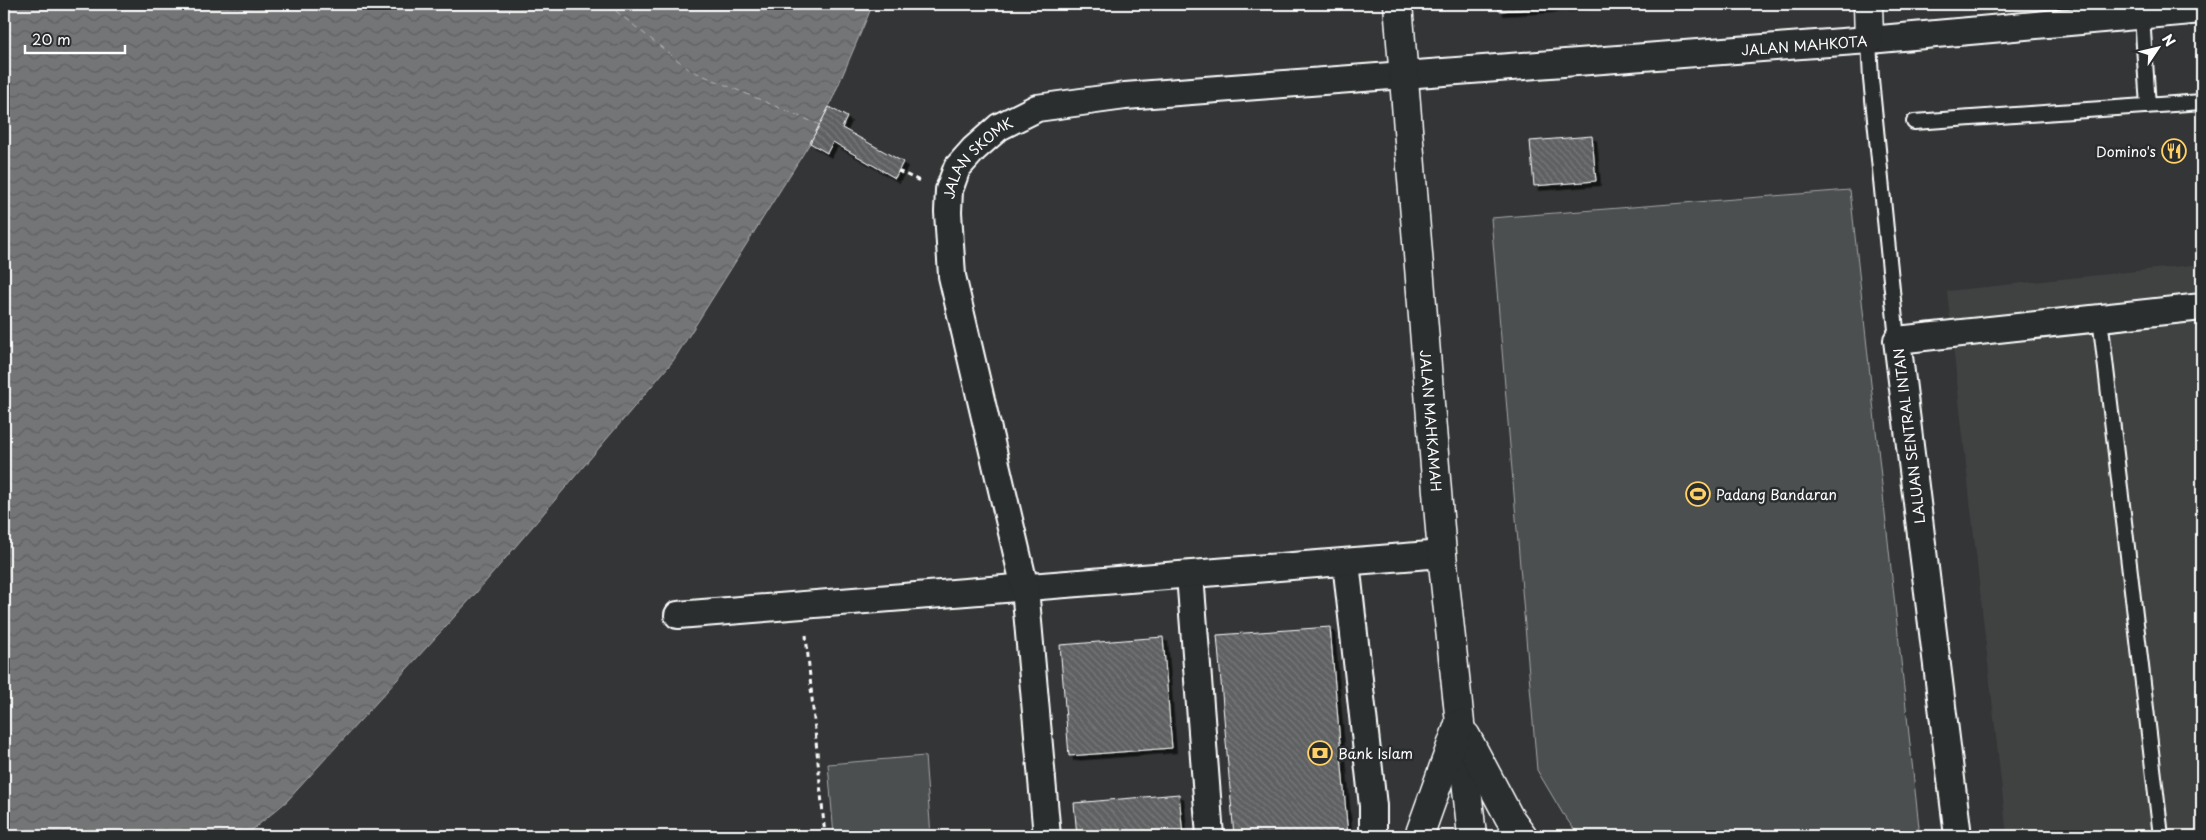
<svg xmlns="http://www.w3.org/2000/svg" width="2206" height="840" viewBox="0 0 2206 840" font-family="'Playpen Sans',sans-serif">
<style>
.built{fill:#404243}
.garden{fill:#4c4f50;stroke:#a6a7a8}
.water{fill:url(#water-waves);stroke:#abacad}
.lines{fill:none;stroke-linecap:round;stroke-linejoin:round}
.ferry{stroke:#b2b3b4;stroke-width:1;stroke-dasharray:6 5;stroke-linecap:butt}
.building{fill:url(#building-back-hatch);stroke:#fff;filter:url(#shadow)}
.lane-casing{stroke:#fff;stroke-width:18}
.street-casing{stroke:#fff;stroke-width:30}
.secondary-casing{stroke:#fff;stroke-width:31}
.highway-casing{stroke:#fff;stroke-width:31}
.path{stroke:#fff;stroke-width:3;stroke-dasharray:5 4;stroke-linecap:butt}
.lane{stroke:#2a2d2e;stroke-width:14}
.street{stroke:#2a2d2e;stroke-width:26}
.secondary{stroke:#2a2d2e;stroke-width:28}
.highway{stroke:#2a2d2e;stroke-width:28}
.labels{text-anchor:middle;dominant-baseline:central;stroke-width:5;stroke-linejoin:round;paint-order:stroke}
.street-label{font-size:14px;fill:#fff;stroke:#2a2d2e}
.poi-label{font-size:14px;fill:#fff;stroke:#2a2d2e;text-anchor:start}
</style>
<defs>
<pattern id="water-waves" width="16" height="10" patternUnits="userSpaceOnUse" patternTransform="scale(1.25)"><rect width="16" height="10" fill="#737576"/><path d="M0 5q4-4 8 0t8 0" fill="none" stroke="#606061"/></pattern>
<pattern id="building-back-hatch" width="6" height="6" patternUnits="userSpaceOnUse" patternTransform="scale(1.25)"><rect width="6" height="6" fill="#5f6162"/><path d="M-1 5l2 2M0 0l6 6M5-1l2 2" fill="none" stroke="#77797a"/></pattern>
<filter id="shadow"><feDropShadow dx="4.5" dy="4.5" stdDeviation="0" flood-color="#0009"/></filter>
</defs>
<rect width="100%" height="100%" fill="#333536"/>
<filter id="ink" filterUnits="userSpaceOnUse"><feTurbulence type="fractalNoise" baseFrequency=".02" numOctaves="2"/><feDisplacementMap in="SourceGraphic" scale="10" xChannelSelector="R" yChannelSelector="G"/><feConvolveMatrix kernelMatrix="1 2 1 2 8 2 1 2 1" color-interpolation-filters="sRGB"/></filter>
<g filter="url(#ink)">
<path class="built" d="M2202,264V836H2007L1947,291Z"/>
<path class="garden" d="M1850,190L1919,827L1917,836H1579L1563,814L1537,770L1491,218Z
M925,756L931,836H834L828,764Z"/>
<path class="water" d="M4,4H873L829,107L810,143L673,361L476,593L287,801L245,836H4Z"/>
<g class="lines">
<path class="ferry" d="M607,4L690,70L820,125"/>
</g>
<path class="building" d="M1498,4H1596V5L1499,11Z
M829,107L847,117L842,128L903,162L895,178L833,142L827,153L810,143Z
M1592,136L1596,181L1534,186L1530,141Z
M1330,627L1348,836H1234L1217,635Z
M1163,637L1172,748L1069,756L1060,645Z
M1179,794L1183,836H1077L1074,803Z"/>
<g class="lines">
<g class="lane-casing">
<path id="lane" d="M2142,16L2148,106
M1869,40L1871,79L1897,340
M1914,122L2202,102
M2100,318L2161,836"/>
</g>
<g class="street-casing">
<g id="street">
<path d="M1346,562L1373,806V836"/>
<path d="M1190,575L1210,836"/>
<path d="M678,615L1442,554"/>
<path id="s1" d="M1047,836L1025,588L952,276L948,212L949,190L957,168L974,149L999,127L1037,108L1125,96L1869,40L2202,10"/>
<path d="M1958,836L1897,340L2202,307"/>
</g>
</g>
<g class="secondary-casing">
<g id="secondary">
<path id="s2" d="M1398,4L1442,554L1472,836"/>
<path d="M1868,4L1869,40"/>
<path d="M1466,736L1509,817L1523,836"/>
</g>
</g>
<g class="highway-casing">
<path id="highway" d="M1419,836L1459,724"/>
</g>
<path class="path" d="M898,171L920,181
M806,635L825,836"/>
<use href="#lane" class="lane"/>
<use href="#street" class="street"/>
<use href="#secondary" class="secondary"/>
<use href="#highway" class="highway"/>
</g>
</g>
<defs>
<g id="restaurant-ring" transform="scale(1.25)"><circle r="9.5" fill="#2a2d2e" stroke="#ffd166" stroke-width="1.5"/><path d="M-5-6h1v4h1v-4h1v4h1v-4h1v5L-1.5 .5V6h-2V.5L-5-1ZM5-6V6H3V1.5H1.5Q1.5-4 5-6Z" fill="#ffd166"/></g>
<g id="stadium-ring" transform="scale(1.25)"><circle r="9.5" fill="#2a2d2e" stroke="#ffd166" stroke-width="1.5"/><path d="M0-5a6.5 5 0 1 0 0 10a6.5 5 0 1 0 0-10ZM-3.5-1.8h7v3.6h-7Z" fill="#ffd166"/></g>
<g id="bank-ring" transform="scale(1.25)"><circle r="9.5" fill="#2a2d2e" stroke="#ffd166" stroke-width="1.5"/><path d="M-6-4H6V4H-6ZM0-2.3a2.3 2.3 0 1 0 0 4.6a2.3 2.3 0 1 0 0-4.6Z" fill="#ffd166"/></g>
</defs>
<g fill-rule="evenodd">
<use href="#restaurant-ring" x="2174" y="151"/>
<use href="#stadium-ring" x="1698" y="494"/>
<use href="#bank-ring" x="1320" y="753"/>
</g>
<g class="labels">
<g class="street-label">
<text stroke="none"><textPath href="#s1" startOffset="1550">JALAN MAHKOTA</textPath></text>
<text stroke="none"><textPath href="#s1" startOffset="699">JALAN SKOMK</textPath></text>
<text stroke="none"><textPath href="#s2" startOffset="418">JALAN MAHKAMAH</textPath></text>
<text transform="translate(1909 436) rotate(-97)">LALUAN SENTRAL INTAN</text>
</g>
<g class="poi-label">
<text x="2156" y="151" text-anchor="end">Domino's</text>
<text x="1716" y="494">Padang Bandaran</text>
<text x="1338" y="753">Bank Islam</text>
</g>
</g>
<rect width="2206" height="840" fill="none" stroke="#2a2d2e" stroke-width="20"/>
<rect x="10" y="10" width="2186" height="820" fill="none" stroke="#fff" stroke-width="2" filter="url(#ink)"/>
<g transform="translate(2158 48) rotate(55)" stroke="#2a2d2e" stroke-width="4" paint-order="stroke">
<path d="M0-4L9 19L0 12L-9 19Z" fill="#ffffff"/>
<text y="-8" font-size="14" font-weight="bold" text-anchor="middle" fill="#ffffff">N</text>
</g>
<path d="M25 45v8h100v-8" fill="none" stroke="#ffffff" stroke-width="2.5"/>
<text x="32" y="45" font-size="15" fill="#ffffff" stroke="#2a2d2e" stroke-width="4" paint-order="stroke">20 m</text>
</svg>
